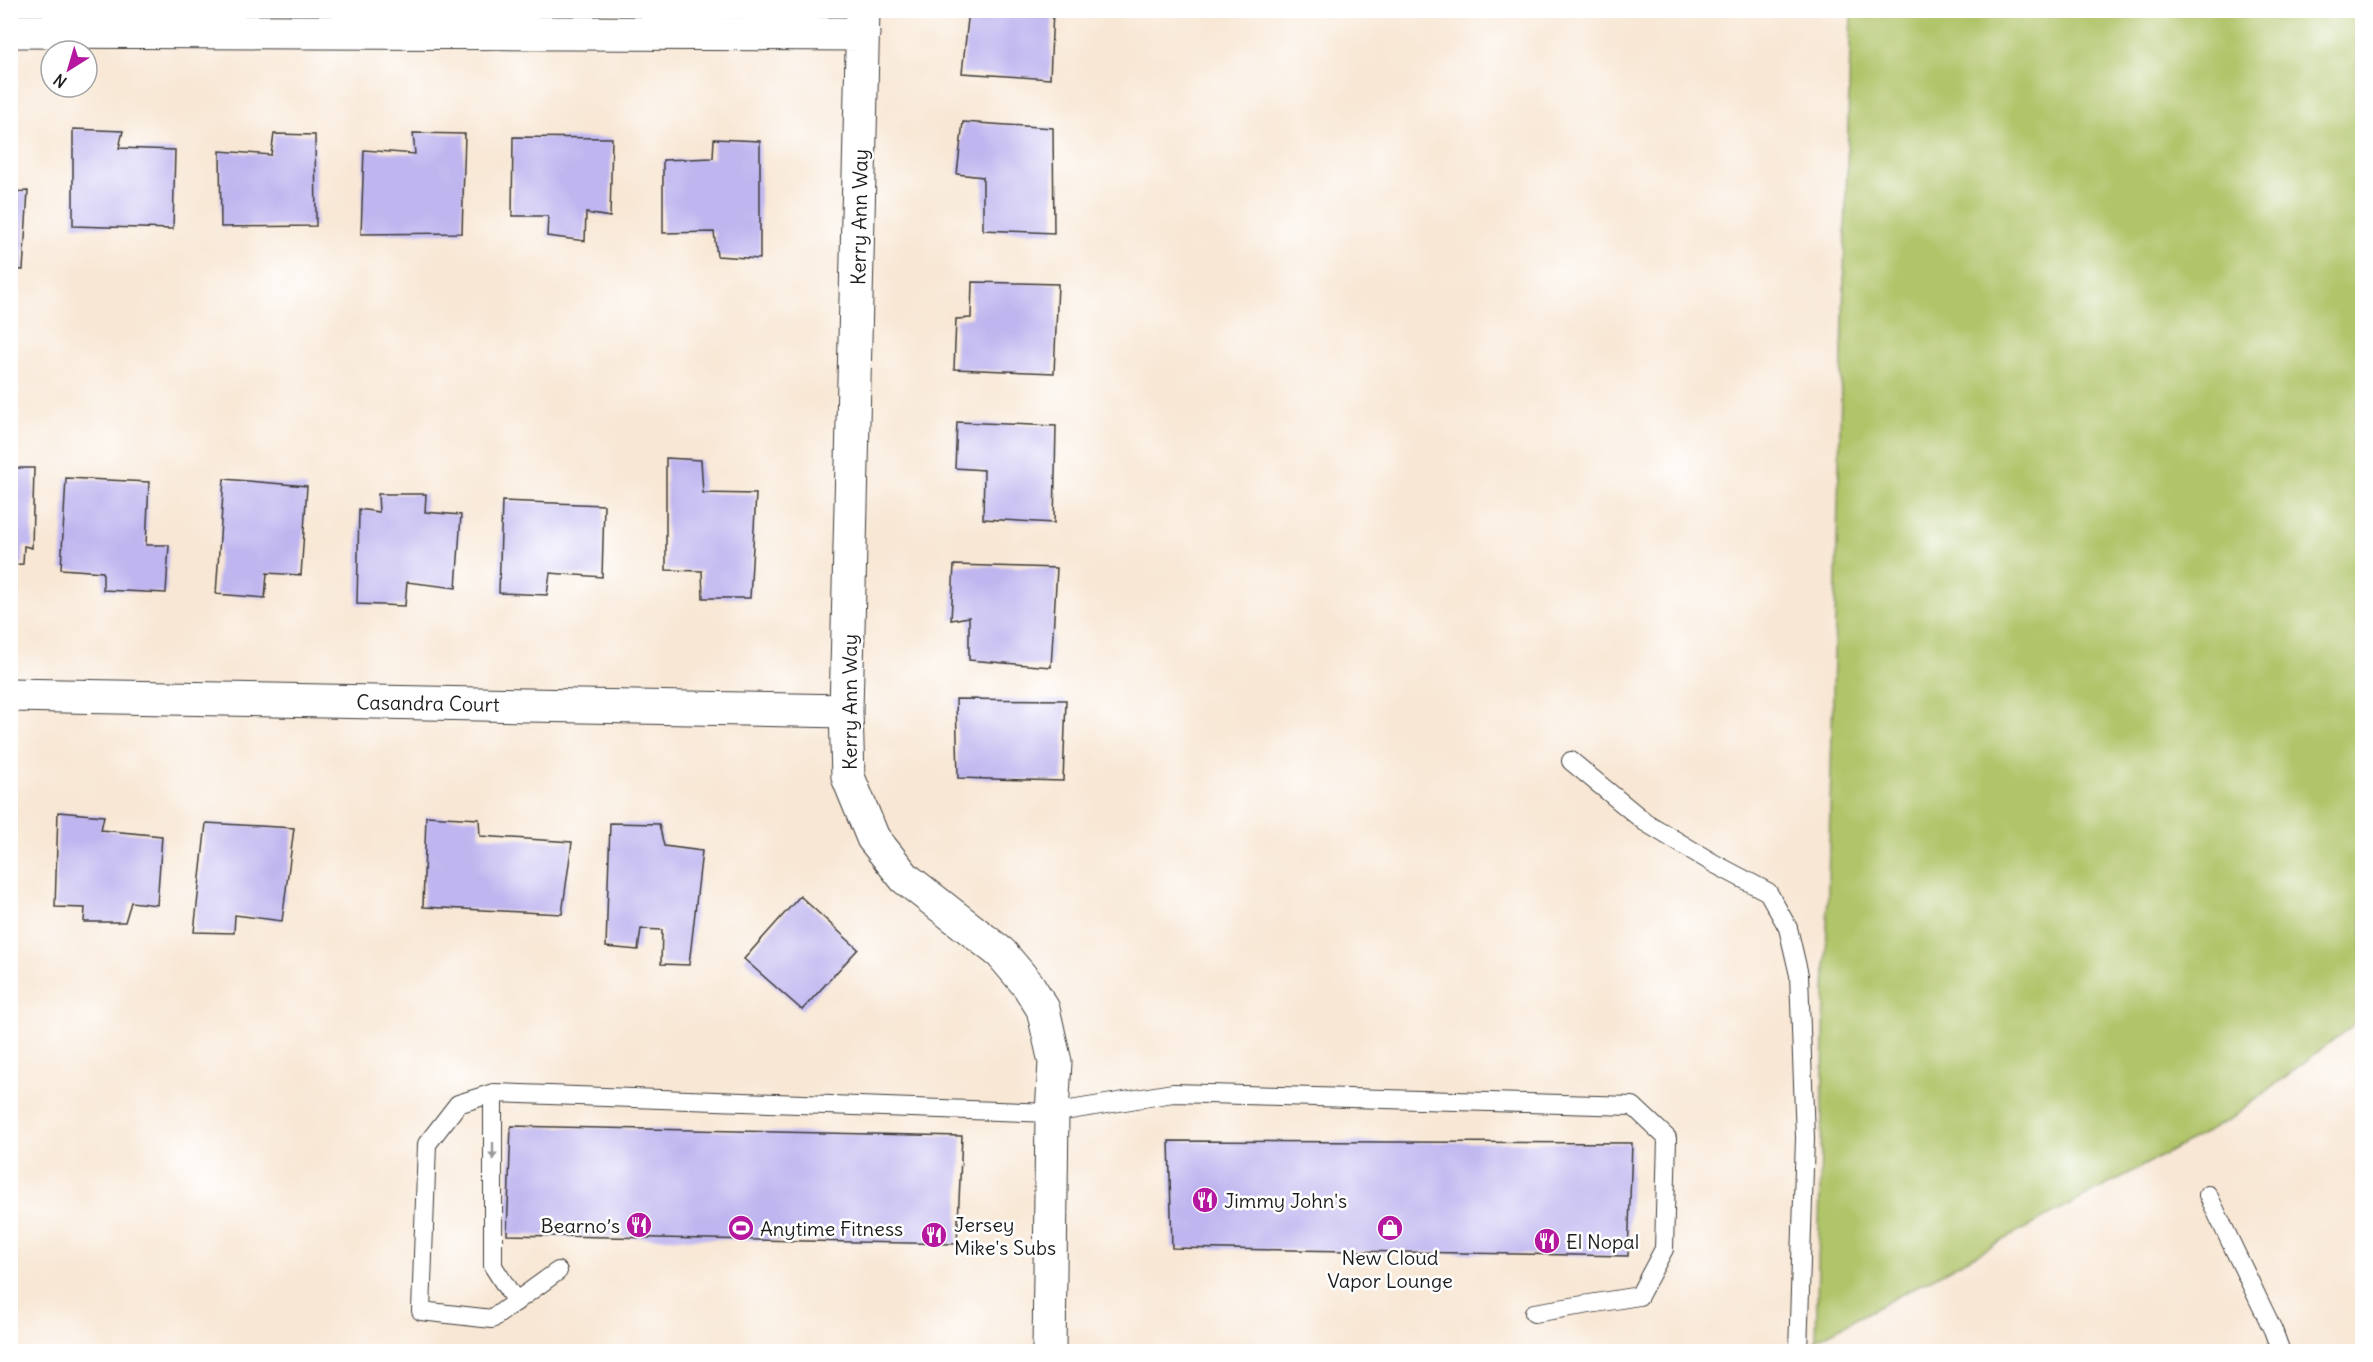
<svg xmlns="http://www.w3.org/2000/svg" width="2373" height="1362" viewBox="0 0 2373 1362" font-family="Delius,sans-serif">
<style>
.green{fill:#b0c469;stroke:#667042;stroke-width:1.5}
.building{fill:#bfb6ef}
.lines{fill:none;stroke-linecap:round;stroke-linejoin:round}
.lane-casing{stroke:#3d3a38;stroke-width:20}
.street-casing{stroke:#3d3a38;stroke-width:35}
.lane{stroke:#fff;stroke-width:18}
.street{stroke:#fff;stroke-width:33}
.oneway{fill:#999}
.labels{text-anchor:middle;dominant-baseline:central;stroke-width:5;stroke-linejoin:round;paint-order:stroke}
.street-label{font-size:20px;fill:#1c1c1c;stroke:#fff}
.poi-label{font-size:20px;fill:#1c1c1c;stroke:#fff;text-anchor:start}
</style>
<rect width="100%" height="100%" fill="#fff"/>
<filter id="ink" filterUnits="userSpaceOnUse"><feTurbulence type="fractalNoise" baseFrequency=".0167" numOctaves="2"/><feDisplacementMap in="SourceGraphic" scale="12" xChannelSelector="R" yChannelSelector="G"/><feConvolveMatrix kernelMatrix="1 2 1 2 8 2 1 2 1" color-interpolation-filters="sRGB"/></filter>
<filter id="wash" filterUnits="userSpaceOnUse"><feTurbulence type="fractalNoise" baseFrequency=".008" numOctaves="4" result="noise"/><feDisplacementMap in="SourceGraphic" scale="24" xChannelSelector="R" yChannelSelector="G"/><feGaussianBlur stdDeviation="1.35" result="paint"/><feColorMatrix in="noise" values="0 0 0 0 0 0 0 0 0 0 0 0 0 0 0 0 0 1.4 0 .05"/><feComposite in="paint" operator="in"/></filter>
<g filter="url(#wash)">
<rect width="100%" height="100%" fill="#f8e7d4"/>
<path class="green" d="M1851,11H2362V1018L2229,1120L1816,1340Z"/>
<g id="blocks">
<path class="building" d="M969,10H1053L1050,79L962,73Z
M963,122L1053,128L1054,233L983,230V177L957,174Z
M73,129L123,131L119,148L175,150L173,229L73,226Z
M413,133L465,134L462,233L361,234L364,150L415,154Z
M274,134L315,135L316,226L221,227L220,151L271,155Z
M513,137L612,138L610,217L586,213L585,241L547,236L548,216H512Z
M714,139L760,141V259L717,256L714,232L663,233V160L713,158Z
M28,191L23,270L10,269V192Z
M972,282L1058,284L1054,373L954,369L956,319L971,318Z
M957,422L1056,426L1054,523L983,519L984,470L955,468Z
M666,458L701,460L703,493L756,494L750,598H703L702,571L666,570Z
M10,468H34L32,548L24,546L23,564L10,565Z
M66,478L149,482L146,545H169L166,593L103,590V572L61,569Z
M224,479L307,486L301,575L267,573L265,598L216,594Z
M378,494H426L425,512L461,515L456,588L407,582L405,606L357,604L359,509L379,512Z
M502,501L604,505L602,577L550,573L547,595L499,593Z
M954,565L1057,568L1051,667L969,660V617L951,620Z
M956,699L1066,700L1063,781L958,778Z
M58,812L104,816L101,830L162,836L157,905L131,902L125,922H84L85,908L55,907Z
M426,816L479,819L480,836L572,842L562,914L423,907Z
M206,823L294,828L282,921L235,915L234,933L194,932Z
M610,823L659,824L664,846L702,851L689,965L661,964L662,930L641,929L638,950L606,947Z
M800,896L858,949L802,1010L744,959Z
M511,1126L962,1136L957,1244L507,1235Z
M1169,1141L1632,1143L1628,1256L1172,1248Z"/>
</g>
</g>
<g filter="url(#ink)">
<use href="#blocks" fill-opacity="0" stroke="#3d3a38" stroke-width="1.5"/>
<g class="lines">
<g class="lane-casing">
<path id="lane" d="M1571,761L1645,822L1713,863L1768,892L1788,928L1799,975L1805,1138L1798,1352
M493,1093V1266L516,1302
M2208,1195L2273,1330L2281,1352
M558,1271L492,1319L421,1311L427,1144L458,1104L493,1093L1052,1113L1173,1093L1633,1106L1667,1138L1664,1249L1639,1296L1534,1313"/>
</g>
<g class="street-casing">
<path id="street" d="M863,10L846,711L848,777L873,838L905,878L1001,953L1028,985L1043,1009L1055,1062L1052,1113L1049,1352
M10,31L863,34
M10,695L846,711"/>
</g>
<use href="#lane" class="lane"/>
<use href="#street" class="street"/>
</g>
<defs><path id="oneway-solid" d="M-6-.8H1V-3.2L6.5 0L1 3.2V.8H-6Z" transform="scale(1.5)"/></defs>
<use class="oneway" href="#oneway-solid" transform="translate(493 1151) rotate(90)"/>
</g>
<defs>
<g id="restaurant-disc" transform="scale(1.35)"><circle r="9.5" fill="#b5179e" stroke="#fff"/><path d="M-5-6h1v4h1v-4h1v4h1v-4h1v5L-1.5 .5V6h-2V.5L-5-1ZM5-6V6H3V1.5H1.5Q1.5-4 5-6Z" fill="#fff"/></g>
<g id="stadium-disc" transform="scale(1.35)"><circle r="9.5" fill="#b5179e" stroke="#fff"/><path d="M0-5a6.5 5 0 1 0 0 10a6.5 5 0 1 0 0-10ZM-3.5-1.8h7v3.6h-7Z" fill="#fff"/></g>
<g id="shop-disc" transform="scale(1.35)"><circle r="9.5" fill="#b5179e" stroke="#fff"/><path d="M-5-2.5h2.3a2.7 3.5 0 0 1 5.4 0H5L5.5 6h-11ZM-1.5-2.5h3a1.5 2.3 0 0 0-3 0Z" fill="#fff"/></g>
</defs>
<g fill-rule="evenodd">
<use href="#restaurant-disc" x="1205" y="1200"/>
<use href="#restaurant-disc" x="639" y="1225"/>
<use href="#stadium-disc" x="741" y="1228"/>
<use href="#shop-disc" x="1390" y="1228"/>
<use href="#restaurant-disc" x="934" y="1235"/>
<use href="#restaurant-disc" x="1547" y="1241"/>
</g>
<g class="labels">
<g class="street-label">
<text transform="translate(859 217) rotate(-89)">Kerry Ann Way</text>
<text transform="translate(849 702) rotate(-90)">Kerry Ann Way</text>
<text transform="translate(428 703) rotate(1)">Casandra Court</text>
</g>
<g class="poi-label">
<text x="1224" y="1200">Jimmy John's</text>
<text x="954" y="1224">Jersey<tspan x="954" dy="23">Mike's Subs</tspan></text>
<text x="620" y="1225" text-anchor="end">Bearno’s</text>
<text x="760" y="1228">Anytime Fitness</text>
<text x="1566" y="1241">El Nopal</text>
<text x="1390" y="1257" text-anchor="middle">New Cloud<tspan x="1390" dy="23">Vapor Lounge</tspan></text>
</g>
</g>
<rect width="2373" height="1362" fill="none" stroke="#fff" stroke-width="36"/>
<g transform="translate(69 69) rotate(217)"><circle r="28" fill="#ffffff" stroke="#a4a4a4" stroke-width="1.5"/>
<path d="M0-4.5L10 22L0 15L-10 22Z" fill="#b5179e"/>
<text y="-9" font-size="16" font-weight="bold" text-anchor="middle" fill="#1c1c1c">N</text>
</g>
</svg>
